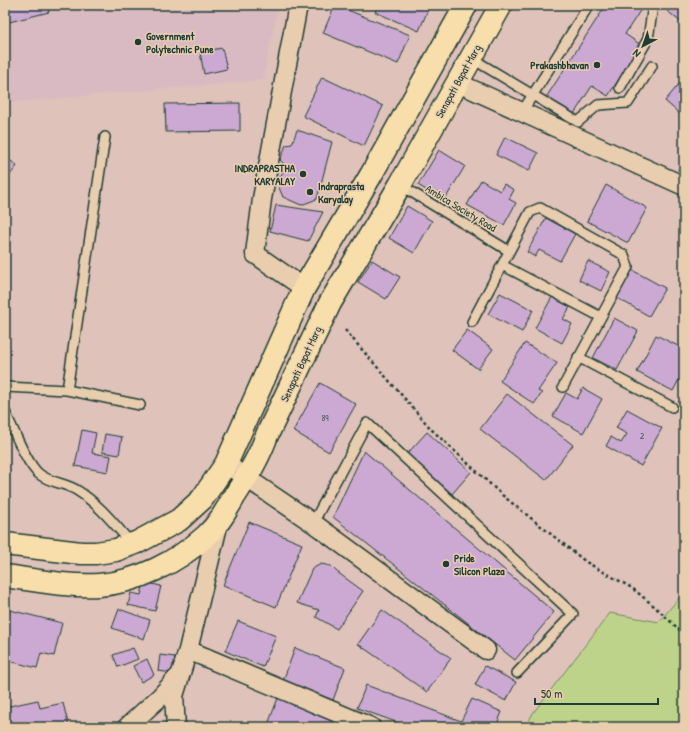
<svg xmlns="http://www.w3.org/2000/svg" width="689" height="732" viewBox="0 0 689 732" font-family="'Patrick Hand',sans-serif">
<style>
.built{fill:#d9bac2}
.green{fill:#bcd389;stroke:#6e885e}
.building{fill:#cba9d3;stroke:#1f3d34}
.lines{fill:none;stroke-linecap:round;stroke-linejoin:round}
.service-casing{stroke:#1f3d34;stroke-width:12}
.minor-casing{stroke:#1f3d34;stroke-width:21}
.primary-casing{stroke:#1f3d34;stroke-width:25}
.path{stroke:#1f3d34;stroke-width:2.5;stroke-dasharray:3 3;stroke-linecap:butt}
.service{stroke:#e8cdaf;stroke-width:9}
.minor{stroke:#e8cdaf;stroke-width:18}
.primary{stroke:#f8deab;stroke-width:22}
.poi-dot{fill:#1f3d34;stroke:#e8cdaf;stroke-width:1.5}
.labels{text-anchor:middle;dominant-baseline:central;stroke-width:3;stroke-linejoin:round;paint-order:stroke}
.number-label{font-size:9px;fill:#4a585c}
.poi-label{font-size:11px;font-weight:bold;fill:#1f3d34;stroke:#e8cdaf;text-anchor:start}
.street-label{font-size:11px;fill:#1f3d34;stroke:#e8cdaf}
</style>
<rect width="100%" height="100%" fill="#dfc2ba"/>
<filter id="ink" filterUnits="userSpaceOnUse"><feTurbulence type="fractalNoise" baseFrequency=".025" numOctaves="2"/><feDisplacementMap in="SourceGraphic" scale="8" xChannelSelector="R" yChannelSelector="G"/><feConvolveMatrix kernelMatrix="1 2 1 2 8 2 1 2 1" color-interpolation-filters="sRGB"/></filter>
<g filter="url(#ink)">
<path class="built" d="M5,5H278L263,80L5,103Z"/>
<path class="green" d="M684,592V727H526L533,713L610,613L659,622Z"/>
<path class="building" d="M5,5H48L49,12L5,23Z
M335,5L410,35L398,64L323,33Z
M378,5H430L419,31L375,12Z
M606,5L643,6L625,34L641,45L608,96L592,86L572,117L545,99Z
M670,5H684V20L682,23L666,10Z
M222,48L227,69L204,74L200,52Z
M322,77L383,106L364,146L303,116Z
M684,78V109L680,114L665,101Z
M240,103V131L166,132L165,104Z
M297,130L332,142L317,199L301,205L283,197L277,183L286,166L280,160L286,145L292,144Z
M505,137L538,153L529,171L496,155Z
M439,150L465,166L444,201L418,185Z
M5,156L17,166L5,181Z
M684,156V173L678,170Z
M481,180L500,191L504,184L514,190L509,199L516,203L504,225L467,205Z
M606,185L647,208L628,243L587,221Z
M276,205L323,212L308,241L270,231Z
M407,206L432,221L414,253L389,238Z
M546,218L575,234L560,261L539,250L535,257L527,252Z
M372,260L400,277L386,299L358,282Z
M588,261L610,272L601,291L579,280Z
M632,270L665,288L649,316L617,298Z
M500,293L533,310L522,332L488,314Z
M552,297L570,307L563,319L572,324L562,343L535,328Z
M614,318L638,331L617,370L593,358Z
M467,330L493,349L478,369L452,350Z
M656,335L684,349V370L673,391L637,372Z
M525,343L557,363L538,391L542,393L534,404L500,381Z
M320,383L356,404L329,452L293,431Z
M583,388L602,399L583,433L553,416L566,393L577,399Z
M507,394L573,445L546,480L480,429Z
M627,409L662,428L641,466L606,446L611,437L621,443L627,434L616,428Z
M82,430L96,433L92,453L111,456L108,472L75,466Z
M427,432L471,472L452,494L407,454Z
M105,434L122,437L119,455L102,452Z
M364,451L554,612L515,660L333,517Z
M249,522L302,544L276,607L223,585Z
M321,564L331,566L337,572L363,591L337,629L316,617L319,610L297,603L312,569Z
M144,582L161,586L155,611L128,605L131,593L141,595Z
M119,609L150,620L144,639L112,628Z
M10,610L62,623L54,656L41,653L37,668L5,660V630Z
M382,610L451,658L427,692L358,644Z
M238,621L276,636L263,667L225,651Z
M133,648L138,659L118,667L113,655Z
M295,648L345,668L333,700L283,681Z
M160,655L175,657L172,673L158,671Z
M147,659L154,675L141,682L133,666Z
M485,666L516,682L506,701L475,685Z
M366,685L461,721L472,699L502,712L496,727H410L357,708Z
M278,698L332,719L329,727H267Z
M38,700L40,708L63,703L69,727H5V707Z"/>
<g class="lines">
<g class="service-casing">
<path id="service" d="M471,58L578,122L598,105L628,103L652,66
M620,88L648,39L653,5
M522,112L589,5
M400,185L509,251
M502,265L601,317
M472,322L530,212L540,208L624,255L628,267L563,387
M578,357L672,407
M5,387L67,390L140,405
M67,390L105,137
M5,412C13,428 26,463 39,474C50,483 66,483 78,491C100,505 115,525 132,544
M313,523L367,423L573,614L517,673"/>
</g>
<g class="minor-casing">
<path id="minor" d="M298,5L262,199L255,254L304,288
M458,83L684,186
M226,464L313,523L486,650
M188,650L371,727
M127,727L160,697L177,678
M176,727L174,696L188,650L219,522"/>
</g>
<g class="primary-casing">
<path id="primary" d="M5,544L81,553H96L116,550L138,542L179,520L202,499L226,464L304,288L371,175L466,5
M5,576C34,580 70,587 99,585C138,582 177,562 206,536C218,525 226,511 234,497C247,477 259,458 267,435L330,303L400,185L501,5"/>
</g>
<path class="path" d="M345,330L432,430L502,495L586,562L632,588L654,606L684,634"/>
<use href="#service" class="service"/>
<use href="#minor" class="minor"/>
<use href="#primary" class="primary"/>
</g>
</g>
<g class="poi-dot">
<circle cx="138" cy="42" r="4"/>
<circle cx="597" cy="65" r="4"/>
<circle cx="303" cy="174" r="4"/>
<circle cx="310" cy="192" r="4"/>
<circle cx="446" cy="564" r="4"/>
</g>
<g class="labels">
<g class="number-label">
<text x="325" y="418">89</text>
<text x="642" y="436">2</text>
</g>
<g class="poi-label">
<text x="146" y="36">Government<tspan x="146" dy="13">Polytechnic Pune</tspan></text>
<text x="589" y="65" text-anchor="end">Prakashbhavan</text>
<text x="295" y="168" text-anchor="end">INDRAPRASTHA<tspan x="295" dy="13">KARYALAY</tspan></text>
<text x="318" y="186">Indraprasta<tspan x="318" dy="13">Karyalay</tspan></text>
<text x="454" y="558">Pride<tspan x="454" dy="13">Silicon Plaza</tspan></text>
</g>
<g class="street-label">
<text transform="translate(458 81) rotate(-61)">Senapati Bapat Marg</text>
<text transform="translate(461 208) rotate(31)">Ambica Society Road</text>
<text transform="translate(301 364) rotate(-65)">Senapati Bapat Marg</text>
</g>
</g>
<rect width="689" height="732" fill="none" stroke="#e8cdaf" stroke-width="20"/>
<rect x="10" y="10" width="669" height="712" fill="none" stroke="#1f3d34" stroke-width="1.5" filter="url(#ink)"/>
<g transform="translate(643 46) rotate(221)" stroke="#e8cdaf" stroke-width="3" paint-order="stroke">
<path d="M0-3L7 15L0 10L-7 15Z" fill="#1f3d34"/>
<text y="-6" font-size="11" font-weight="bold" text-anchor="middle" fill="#1f3d34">N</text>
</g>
<path d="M535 698v6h123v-6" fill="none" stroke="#1f3d34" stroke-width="2"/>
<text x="541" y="698" font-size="12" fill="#1f3d34" stroke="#e8cdaf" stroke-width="3" paint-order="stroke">50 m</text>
</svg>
